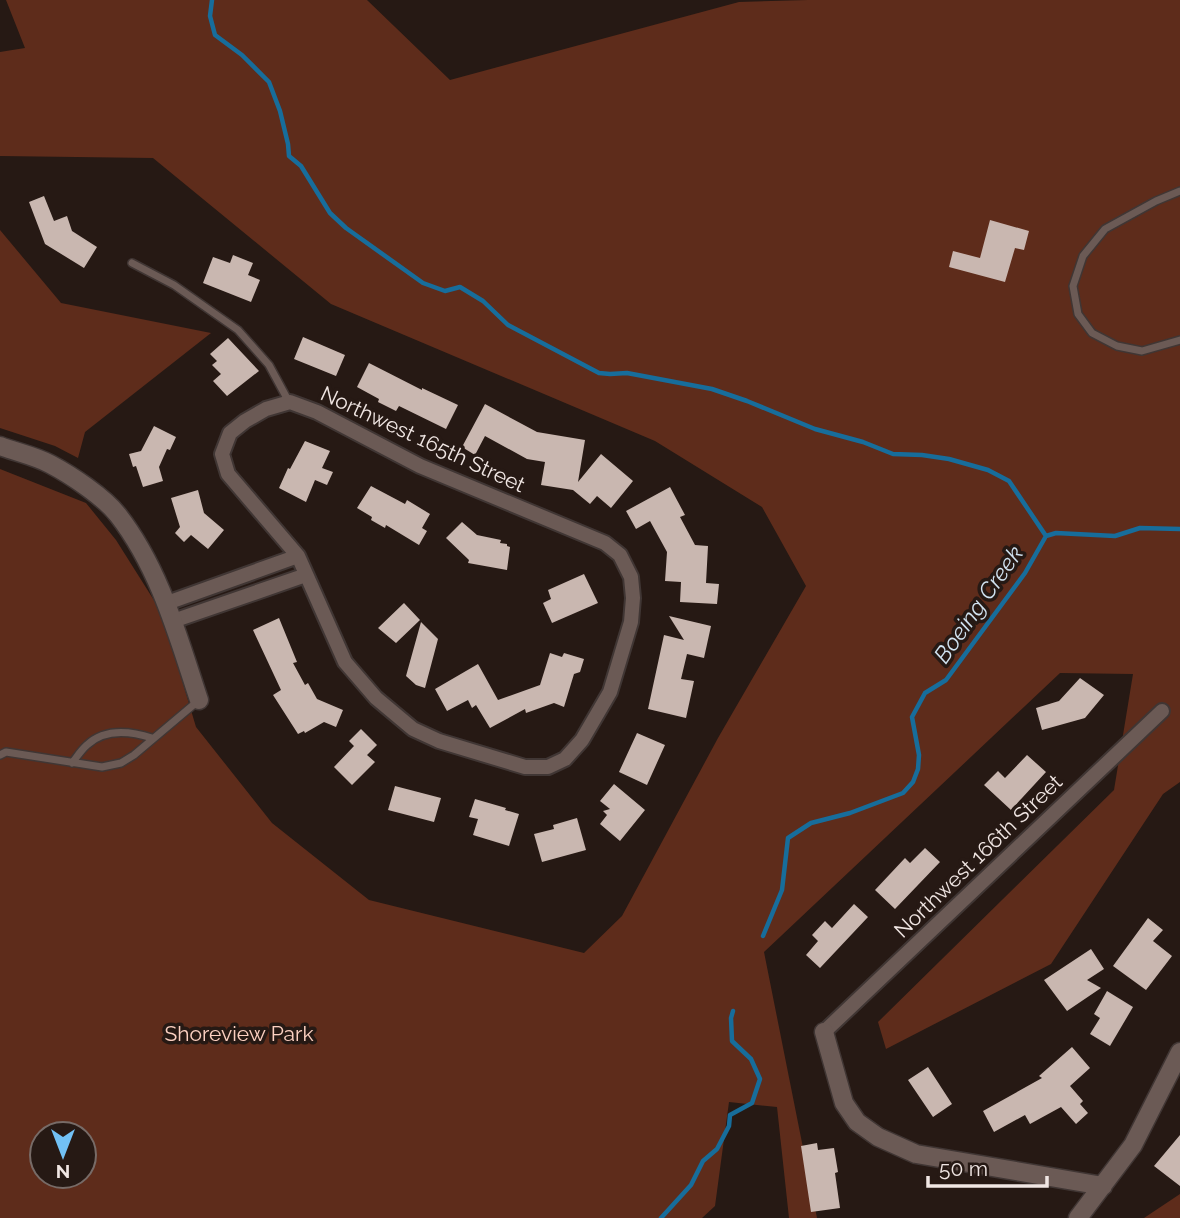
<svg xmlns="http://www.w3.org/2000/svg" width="1180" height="1218" viewBox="0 0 1180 1218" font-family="Raleway,sans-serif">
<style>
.green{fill:#5e2c1b;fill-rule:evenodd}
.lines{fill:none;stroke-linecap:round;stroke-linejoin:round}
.stream{stroke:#176d9b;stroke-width:4.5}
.building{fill:#c9b7b0}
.service-casing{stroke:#403634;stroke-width:10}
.minor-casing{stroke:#403634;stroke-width:18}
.tertiary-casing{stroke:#403634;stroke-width:21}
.service{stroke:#6b5a55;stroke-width:7}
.minor{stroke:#6b5a55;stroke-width:14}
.tertiary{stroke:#6b5a55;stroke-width:18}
.labels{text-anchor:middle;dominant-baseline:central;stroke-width:7;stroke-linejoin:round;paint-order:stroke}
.street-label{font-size:21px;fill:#f0e6e3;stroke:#261914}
.park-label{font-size:21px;fill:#fcd0c1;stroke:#261914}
.water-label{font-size:23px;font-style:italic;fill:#d1e3f1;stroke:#261914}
</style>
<rect width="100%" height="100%" fill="#261914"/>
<path class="green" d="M6,0H367L450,80L739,2L808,0H1180V782L1163,794L1051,964L886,1049L878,1022L1114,790L1133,674L1060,673L764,952L817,1218H789L777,1107L729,1102L715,1206L702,1218H0V469L86,503L116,540L162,613L196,727L272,823L369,900L584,953L622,916L718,738L806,586L762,507L655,441L331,304L153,158L0,156V52L25,48ZM42,1134H84V1176H42Z
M0,230L61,303L211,333L85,432L78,458L55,446L0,428Z
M1180,1194V1218H1144Z"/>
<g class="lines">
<path class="stream" d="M212,0L210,16L215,35L242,55L269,82L280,111L288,144L289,156L301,166L330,213L346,228L423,283L445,291L460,287L483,301L508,325L599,373L610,374L627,373L712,389L747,401L815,429L863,442L893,454L922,455L949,459L988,470L1009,481L1046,536
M763,936L782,890L788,838L811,823L850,813L903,793L913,782L918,769L919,755L912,717L925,693L946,680L1025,573L1046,536L1056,533L1115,536L1140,528L1180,529
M661,1218L691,1185L703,1161L717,1149L729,1126L730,1115L752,1103L760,1079L751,1059L732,1041L731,1018L733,1011"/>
</g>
<path class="building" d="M44,196L54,221L67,216L72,231L97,247L84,268L45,244L29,202Z
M990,220L1029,231L1024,250L1015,248L1005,282L949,267L953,251L980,258Z
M233,255L253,263L248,275L260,280L251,302L203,283L213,257L230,263Z
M303,337L345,355L336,376L294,359Z
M228,338L259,371L227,396L213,381L221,374L212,365L217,361L210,354Z
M369,363L422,390V388L458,405L446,429L399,406L396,411L378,402L379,399L357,387Z
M485,404L537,432L585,440L578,482L601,454L633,481L611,508L597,496L590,504L573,490L541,485L545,462L527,459L485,436L475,455L462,447Z
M154,426L176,437L170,450L167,449L159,467L163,481L143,487L136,466L133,467L129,454L141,451Z
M305,441L330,451L322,468L333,472L327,485L315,480L306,502L279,488L288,468L290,469Z
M371,486L405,504L407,500L430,514L422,528L427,531L419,545L386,525L385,528L371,520L372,517L357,508Z
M670,487L685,515L680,517L695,545L708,546L706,583L719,584L717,604L680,602L681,582L665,581L667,552L650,521L636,529L626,511Z
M198,490L204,513L224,530L208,549L191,535L184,542L175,533L180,527L171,498Z
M462,522L477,535L501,540L500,543L507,544V546L510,547L507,570L468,563L469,560L446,538Z
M584,574L598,603L552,623L543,603L551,599L548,590Z
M404,603L420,620L396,643L378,628Z
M669,616L711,626L704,658L687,654L681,679L694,681L686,718L648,709L664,635L684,640Z
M279,618L297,662L293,663L305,685L308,683L317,699L343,710L336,727L324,722L305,733L304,731L298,734L273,695L281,690L253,630Z
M421,622L438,639L425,688L416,685L406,676Z
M550,653L562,657L564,653L584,659L580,672L574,674L564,707L554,703L526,713L525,709L490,728L476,705L472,708L468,700L447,711L435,689L478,664L498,700L540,685Z
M1080,678L1104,695L1085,718L1042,730L1036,708L1059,701Z
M361,729L377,745L367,755L375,762L352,785L334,767L354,746L349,741Z
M637,733L665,745L647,785L619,772Z
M1027,755L1046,772L1011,810L984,785L998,771L1005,778Z
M614,784L645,810L620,841L600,824L607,815L603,811L610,809L600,801Z
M395,786L441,798L434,822L388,810Z
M475,799L506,808L505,810L519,814L509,846L473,835L478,819L469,817Z
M577,818L586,850L542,862L534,834L554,829L553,825Z
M925,848L940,862L895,909L875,890L905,858L910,863Z
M854,904L868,917L820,968L806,955L818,941L812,935L825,921L832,928Z
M1148,918L1163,930L1153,941L1172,956L1146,990L1113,966Z
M1091,949L1104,969L1087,980L1101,988L1067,1011L1044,980Z
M1107,991L1133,1007L1110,1046L1090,1034L1100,1018L1094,1014Z
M1072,1047L1090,1068L1070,1086L1083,1101L1080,1104L1088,1113L1076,1124L1061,1107L1030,1124L1025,1115L994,1132L983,1111L1042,1078L1039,1076Z
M928,1067L952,1104L933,1117L908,1080Z
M1180,1135V1186L1154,1166Z
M817,1143L818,1150L834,1148L838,1172L835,1173L840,1208L811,1212L801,1146Z"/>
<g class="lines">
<g class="service-casing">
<path id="service" d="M1180,191L1156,201L1105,229L1083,256L1073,286L1078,314L1092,333L1117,346L1142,351L1180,340
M132,263L174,285L238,330L269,365L289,402
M0,755L6,752L102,767L121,763L134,755L198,701
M72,763C77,757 81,750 87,745C105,728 130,731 152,738"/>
</g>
<g class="minor-casing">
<path id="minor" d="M290,402L317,412L420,466L605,543L620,555L631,577L633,598L631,622L610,692L582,740L565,759L548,767H525L439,741L413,729L376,698L345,662L298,556L228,474L222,454L230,433L245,421L266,409Z
M167,603L298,556
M173,621L306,575
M824,1032L1162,711"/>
</g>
<g class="tertiary-casing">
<path id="tertiary" d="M0,446C16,452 35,456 50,464C71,475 104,497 118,515C160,569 178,637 199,700
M824,1032L844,1103L857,1122L878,1137L916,1154L1103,1186
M1078,1218L1133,1145L1180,1052"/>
</g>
<use href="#service" class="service"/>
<use href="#minor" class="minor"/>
<use href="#tertiary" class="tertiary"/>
</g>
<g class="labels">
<g class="street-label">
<text transform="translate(423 439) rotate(25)">Northwest 165th Street</text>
<text transform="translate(978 856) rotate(-44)">Northwest 166th Street</text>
</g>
<g class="park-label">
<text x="239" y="1033">Shoreview Park</text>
</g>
<g class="water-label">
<text transform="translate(978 604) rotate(-55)">Boeing Creek</text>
</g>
</g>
<g transform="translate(63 1155) rotate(180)"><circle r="33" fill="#261914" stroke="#776b67" stroke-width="2"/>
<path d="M0-5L12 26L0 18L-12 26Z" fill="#72c1f5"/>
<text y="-10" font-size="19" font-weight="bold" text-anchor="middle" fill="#f0e6e3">N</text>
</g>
<path d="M928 1176v10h119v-10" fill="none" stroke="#f0e6e3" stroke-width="3.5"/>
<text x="939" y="1176" font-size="21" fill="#f0e6e3" stroke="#261914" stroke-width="5" paint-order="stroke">50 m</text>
</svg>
